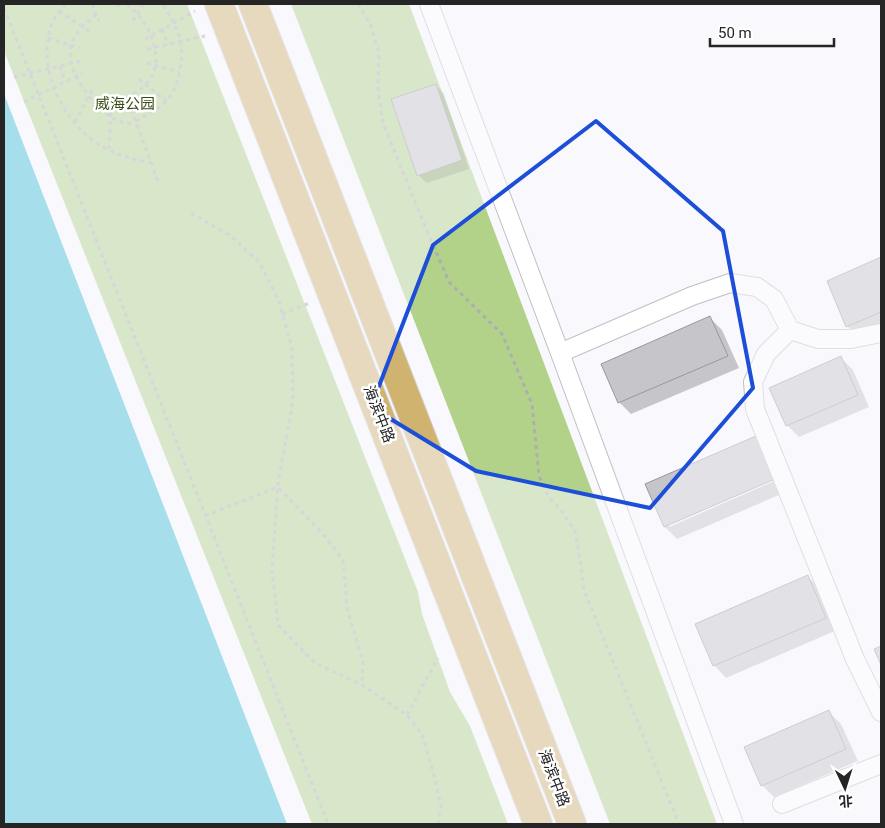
<svg xmlns="http://www.w3.org/2000/svg" width="885" height="828" viewBox="0 0 885 828" font-family="Roboto,'Noto Sans SC',sans-serif">
<style>
.green{fill:#b2d28a}
.water{fill:#43bfd7}
.shadow{fill:#0003}
.building{fill:#c5c5ca;stroke:#98989c}
.lines{fill:none;stroke-linecap:round;stroke-linejoin:round}
.street-casing{stroke:#c0bfc4;stroke-width:20}
.primary-casing{stroke:#d3d3d4;stroke-width:30}
.path{stroke:#aeaeb2;stroke-width:3;stroke-dasharray:4 4;stroke-linecap:butt}
.street{stroke:#fff;stroke-width:18}
.primary{stroke:#d1b370;stroke-width:28}
.marked{fill:none;stroke:#1d4ed8;stroke-width:4;stroke-linejoin:round}
.labels{text-anchor:middle;dominant-baseline:central;stroke-width:5;stroke-linejoin:round;paint-order:stroke}
.park-label{font-size:15px;fill:#374c13;stroke:#fff}
.street-label{font-size:15px;fill:#252526;stroke:#fff}
</style>
<rect width="100%" height="100%" fill="#f8f8fd"/>
<path class="green" d="M4,4H187L418,592L422,614L450,692L470,726L508,824H312L4,51Z
M291,4H409L717,824H610Z"/>
<path class="water" d="M4,94L287,824H4Z"/>
<path class="shadow" d="M436,85L444,94L469,169L427,183L418,175Z
M881,258V329L860,338L847,326L828,281Z
M710,318L722,330L739,368L631,414L619,402Z
M841,358L853,370L869,407L799,437L787,425Z
M756,438L768,450L669,524V527L781,478L786,492L677,539L665,527L647,485Z
M807,576L819,588L837,630L726,678L714,665L696,624Z
M829,712L841,724L858,761L774,797L762,785Z"/>
<path class="building" d="M436,84L462,160L417,176L391,99Z
M881,257V312L846,327L827,281Z
M710,316L728,356L618,403L601,364Z
M841,356L858,395L786,426L769,388Z
M756,436L775,479L664,527L645,484Z
M808,575L826,618L713,666L695,624Z
M881,646V665L874,649Z
M829,710L846,749L761,786L744,747Z"/>
<g class="lines">
<g class="street-casing">
<path id="street" d="M429,4L560,353L734,824
M881,333L851,339H818L790,330L766,354L753,382L755,409L855,659L881,712
M560,353L692,296L730,283L757,287L774,299L790,330
M782,804L881,764"/>
</g>
<g class="primary-casing">
<path id="primary" d="M219,4L538,824
M253,4L572,824"/>
</g>
<path class="path" d="M66,4C60,10 54,18 51,26C49,30 49,36 48,41C43,77 63,117 91,139C109,153 130,159 152,163
M92,4L99,21
M127,4C131,8 137,13 141,18C153,34 163,63 149,81C144,88 135,93 127,98L159,184
M358,4L370,23L379,53L378,89L383,123L425,226L449,282L502,334L532,404L539,476L548,496L561,510L575,531L580,559L584,590L679,824
M118,7V4
M4,8L328,824
M59,11L89,31
M96,14C87,23 76,31 72,43C62,70 96,110 118,121C124,123 131,124 137,125
M133,21L143,4
M162,29L168,45
M48,38L80,48
M145,39L195,11
M147,49L205,36
M147,63L179,72
M60,66L65,82
M14,77L81,61
M139,79L166,101
M24,102L83,73
M136,121C147,115 160,109 168,99C175,90 178,81 180,70C185,41 178,29 163,4
M75,122L93,88
M109,149L111,106
M191,213L231,236L259,262L279,301L292,348L293,401L278,483L272,570L278,625L315,663L362,685L407,715L422,734L434,775L441,806L438,824
M282,314L310,303
M205,516L278,487L324,535L343,560L345,581L347,609L363,662L362,685
M407,715L438,658"/>
<use href="#street" class="street"/>
<use href="#primary" class="primary"/>
</g>
<path d="M0 0H885V828H0ZM596,121L723,231L753,388L650,508L476,471L371,407L433,245Z" fill="#f8f8fd" fill-opacity=".55" fill-rule="evenodd"/>
<path class="marked" d="M596,121L723,231L753,388L650,508L476,471L371,407L433,245Z"/>
<g class="labels">
<g class="park-label">
<text x="125" y="104">威海公园</text>
</g>
<g class="street-label">
<text transform="translate(379 414) rotate(69)">海滨中路</text>
<text transform="translate(554 778) rotate(69)">海滨中路</text>
</g>
</g>
<rect width="885" height="828" fill="none" stroke="#252526" stroke-width="10"/>
<g transform="translate(845 788) rotate(176)" stroke="#ffffff" stroke-width="4" paint-order="stroke">
<path d="M0-4L9 19L0 12L-9 19Z" fill="#252526"/>
<text y="-8" font-size="14" font-weight="bold" text-anchor="middle" fill="#252526">北</text>
</g>
<path d="M710 38v8h124v-8" fill="none" stroke="#252526" stroke-width="2.5"/>
<text x="718" y="38" font-size="15" fill="#252526" stroke="#ffffff" stroke-width="4" paint-order="stroke">50 m</text>
</svg>
